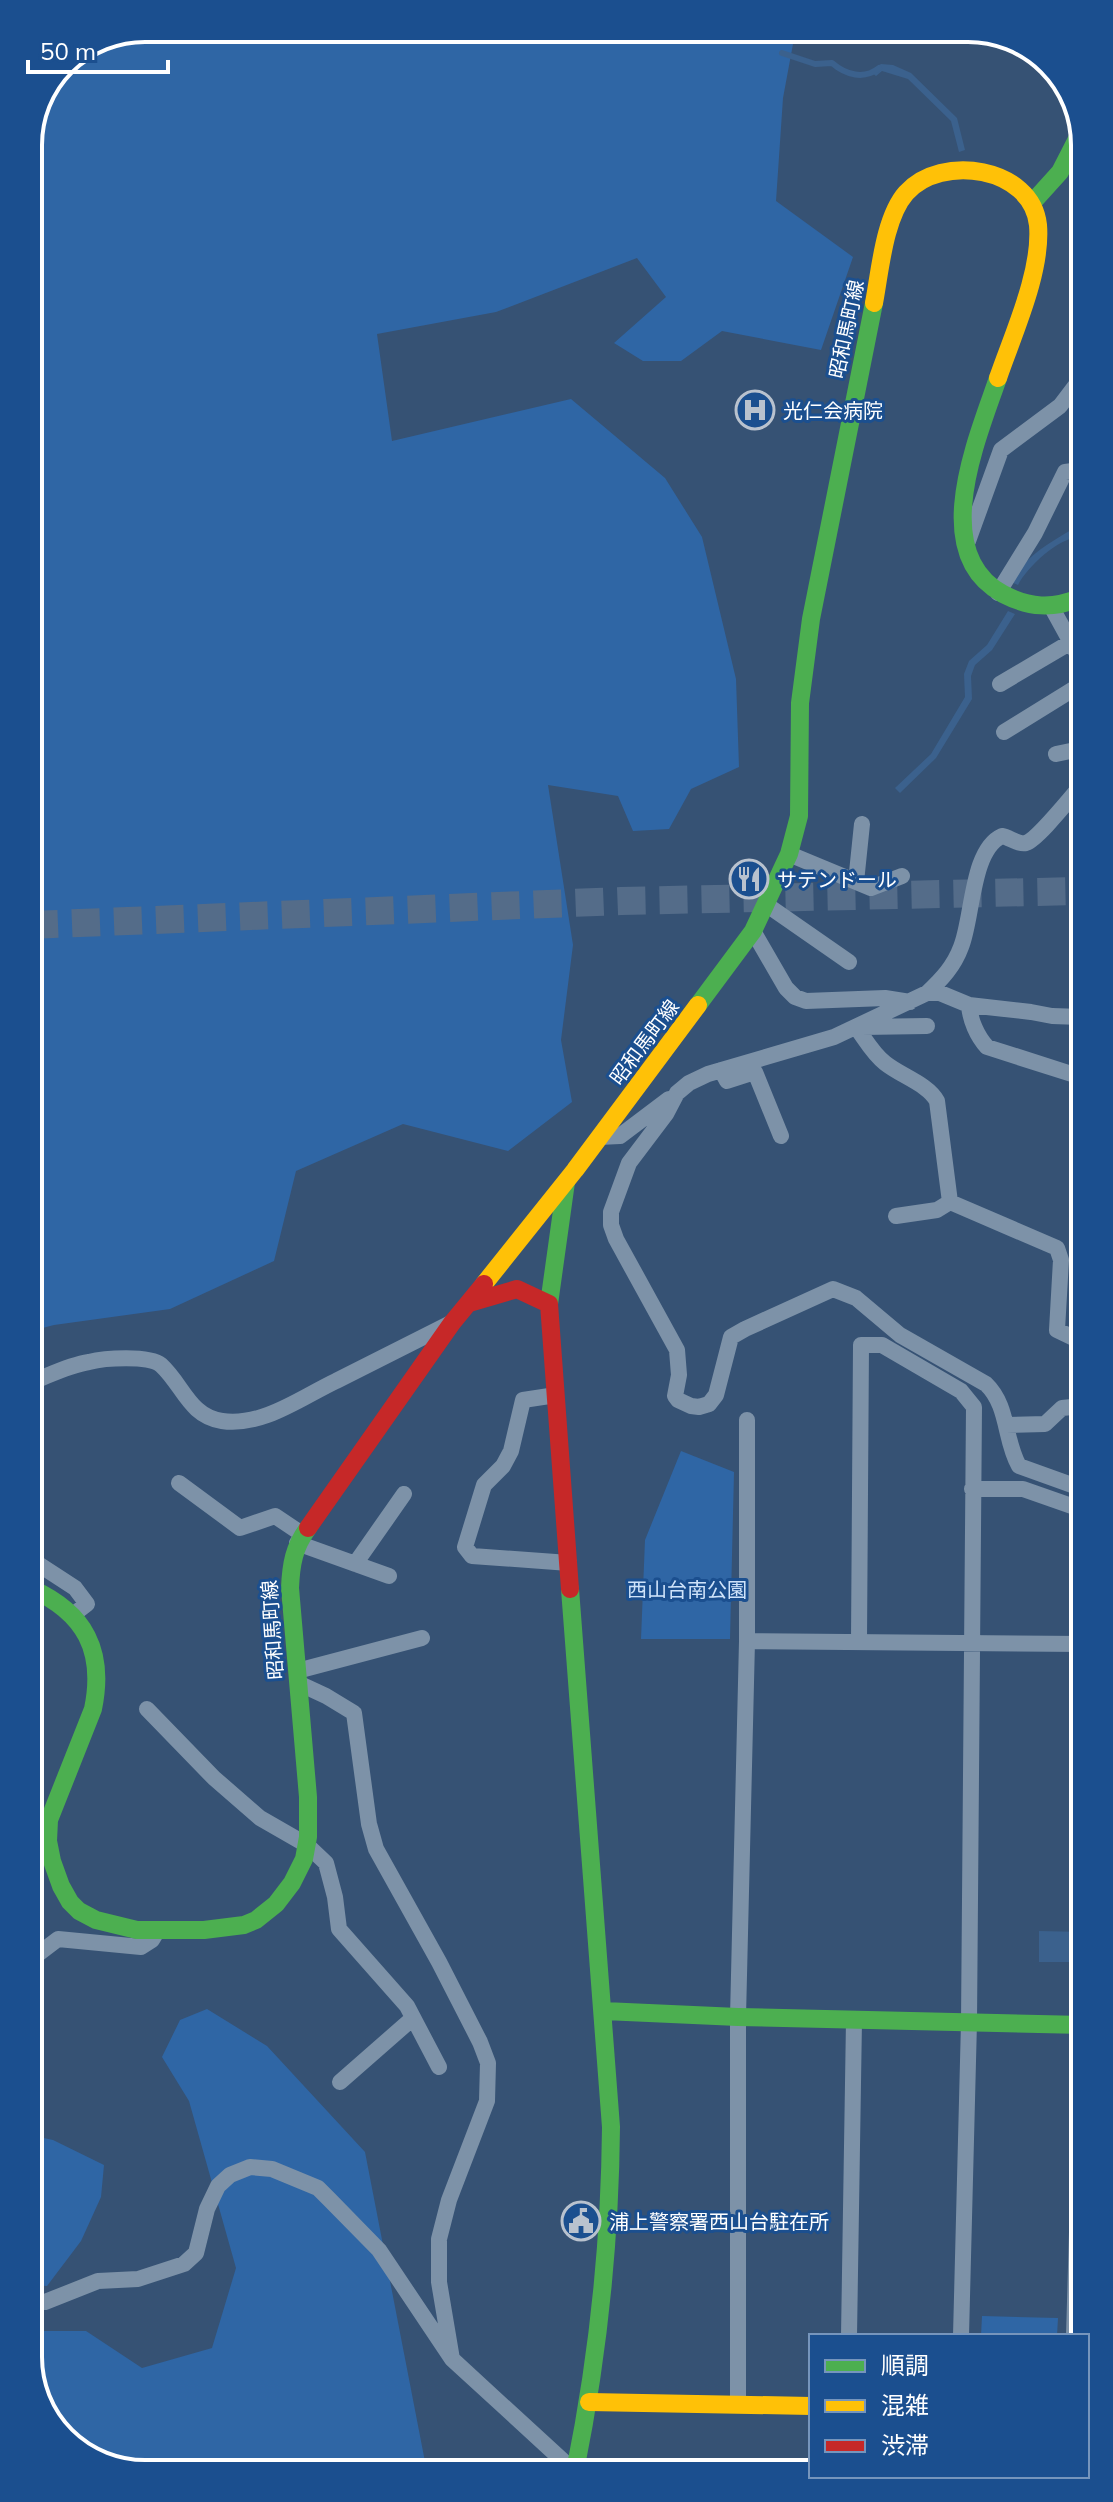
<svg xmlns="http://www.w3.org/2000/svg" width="1113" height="2502" viewBox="0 0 1113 2502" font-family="Mulish,'Noto Sans JP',sans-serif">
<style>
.green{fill:#2f66a5}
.water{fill:#3b618d}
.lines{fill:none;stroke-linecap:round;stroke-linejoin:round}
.stream{stroke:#3b618d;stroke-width:6}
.highway-tunnel{stroke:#546c89;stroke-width:28;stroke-dasharray:28 14;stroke-linecap:butt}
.street{stroke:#7d92a8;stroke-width:16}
.fast{stroke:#4caf50;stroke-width:18}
.slow{stroke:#ffc107;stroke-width:18}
.jam{stroke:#c62828;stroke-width:18}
.labels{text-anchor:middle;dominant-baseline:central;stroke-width:6;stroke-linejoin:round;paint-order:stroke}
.street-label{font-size:20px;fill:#fff;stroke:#1b4f8f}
.poi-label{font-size:20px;fill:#fff;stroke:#1b4f8f;text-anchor:start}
.park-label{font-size:20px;fill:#cfe3fa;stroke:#1b4f8f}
.rim{fill:none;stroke:#fff;stroke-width:4}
</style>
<rect width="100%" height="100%" fill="#365274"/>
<path class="green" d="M145,28H803L793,44L783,98L776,201L853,257L821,350L722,331L681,361H643L614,343L666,297L637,258L496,312L377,334L392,441L571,399L665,478L702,537L736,679L739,767L691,789L669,829L633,831L618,796L548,785L573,945L561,1040L572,1102L508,1151L403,1124L296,1171L274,1261L170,1309L54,1325L31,1331L28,138L63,62Z
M681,1451L734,1472L730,1639H641L645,1540Z
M207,2009L267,2046L365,2152L427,2472L137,2474L74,2450L34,2395V2331H86L142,2368L212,2348L236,2268L189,2101L162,2057L180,2020Z
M34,2136L53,2140L104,2165L101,2197L81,2241L47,2286L34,2285Z
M982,2316L1058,2318L1057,2336H981Z"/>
<path class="water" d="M881,64L893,65L911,73L957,118L965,150L959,152L951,121L908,79L882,71L876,76L870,71Z
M1071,530H1080V537C1059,537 1027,567 1018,585L1011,582C1024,557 1048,544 1071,530Z
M1008,611L1015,614L992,650L975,665L971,676L972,699L936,758L900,793L895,788L931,754L965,697L964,674L969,661L987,645Z
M1039,1931L1084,1932V1962H1039Z"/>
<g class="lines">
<path class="stream" d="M782,53L815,64L832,63C846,75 864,80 879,68"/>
<path class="highway-tunnel" d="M30,925L621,901L1081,891"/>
<path class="street" d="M968,541L1001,450L1060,406L1079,381
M998,593L1035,533L1065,472L1080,470
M1052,608L1080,659
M1000,684L1071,642
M1004,732L1080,685
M1056,754L1080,749
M789,854L871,888L902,876
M856,882L862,824
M767,905L849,962
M753,931L786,988L795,997L806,1001L885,998L910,1002
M927,993C942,979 954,966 961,947C973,918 971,850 1002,836C1009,837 1019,845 1026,843C1038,839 1071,797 1081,786
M969,1005C970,1020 977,1036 987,1047L1081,1077
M1081,1017L1052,1016L1031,1012L969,1005L940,993H927L834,1037L708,1074L689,1083L677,1093L666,1114L629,1163L611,1212V1225L616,1239L677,1350L679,1375L675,1396L678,1400L691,1406L699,1407L709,1404L716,1395L731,1337L745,1329L833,1289L856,1298L900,1335L986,1384C1009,1406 1004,1440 1019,1466L1083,1489
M856,1027C865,1039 873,1054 885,1063C901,1076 928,1084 937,1101L950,1202L1057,1248L1061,1260L1057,1330L1082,1342
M862,1027L927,1026
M721,1070L727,1081L755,1072L781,1136
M599,1137L620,1136L669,1099
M896,1216L937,1210L950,1202
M32,1382C50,1375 69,1365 89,1362C104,1358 149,1355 161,1365C183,1385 189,1416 222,1421C263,1427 302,1397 336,1381C374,1362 412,1343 451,1323
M556,1395L523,1400L511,1451L503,1466L484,1485L465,1547L472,1556L569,1563
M1006,1425L1045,1424L1062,1408L1082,1406
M179,1483L240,1528L275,1516L302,1534
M972,1489H1023L1083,1510
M297,1543L389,1576
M32,1560L75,1588L87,1604L74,1614
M355,1564L404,1494
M747,1641L1083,1644
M859,1641L861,1345H882L961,1391L974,1407L969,2022L961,2336
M1083,1644V1628
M297,1671L422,1638
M298,1683L326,1696L354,1713L369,1824L376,1849L439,1962L480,2042L488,2063L487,2101L449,2200L439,2239V2282L452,2359
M147,1709L214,1778L260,1818L307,1845L326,1863L335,1897L339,1929L407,2006L439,2067
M33,1958L58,1939L141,1947L152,1940L158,1930
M340,2082L413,2018
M34,2302H45L98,2281L138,2279L184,2264L196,2253L207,2209L218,2186L230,2175L250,2167L272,2169L318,2188L329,2199L379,2250L452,2359L574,2471
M849,2336L854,2020
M1074,2336L1083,2025
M738,2405V2017L747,1641V1420"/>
<path class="fast" d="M1032,203L1060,172L1079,135
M998,378C978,437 927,553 1003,594C1030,608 1052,609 1080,598
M698,1005L753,931L789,854L799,816L800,703L811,619L874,303
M549,1304L566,1182
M32,1589C85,1613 105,1651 93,1709L49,1820L48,1841L52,1861L61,1886L70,1902L79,1911L96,1920L137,1930H204L244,1925L256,1920L276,1904L292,1883L304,1859L308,1837V1797L290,1588C291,1564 294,1547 308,1528
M570,1589L611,2127C610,2243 598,2357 575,2471
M604,2011L738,2017L1084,2025"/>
<path class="slow" d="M874,303C880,272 884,218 906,193C941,153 1032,167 1038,225C1042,272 1013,334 998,378
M484,1284L575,1170L698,1005
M589,2402L811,2406"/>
<path class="jam" d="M469,1303L517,1289L549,1304L570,1589
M308,1528L452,1323L484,1284"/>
</g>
<defs>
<g id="hospital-ring" transform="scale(2)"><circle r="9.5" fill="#1b4f8f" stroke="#b9c2ce" stroke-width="1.5"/><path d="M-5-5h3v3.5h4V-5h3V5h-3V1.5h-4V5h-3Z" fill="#b9c2ce"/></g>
<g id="restaurant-ring" transform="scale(2)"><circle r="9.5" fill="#1b4f8f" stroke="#b9c2ce" stroke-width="1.5"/><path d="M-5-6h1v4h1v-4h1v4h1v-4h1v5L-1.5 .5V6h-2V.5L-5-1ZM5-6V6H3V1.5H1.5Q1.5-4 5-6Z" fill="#b9c2ce"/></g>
<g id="civic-ring" transform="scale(2)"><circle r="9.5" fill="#1b4f8f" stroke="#b9c2ce" stroke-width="1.5"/><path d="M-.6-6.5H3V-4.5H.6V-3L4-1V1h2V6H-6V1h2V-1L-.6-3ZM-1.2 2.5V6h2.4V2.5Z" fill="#b9c2ce"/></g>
</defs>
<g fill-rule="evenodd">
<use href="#hospital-ring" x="755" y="410"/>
<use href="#restaurant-ring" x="749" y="879"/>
<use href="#civic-ring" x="581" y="2221"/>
</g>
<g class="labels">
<g class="street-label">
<text transform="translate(846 329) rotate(-78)">昭和馬町線</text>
<text transform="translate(644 1042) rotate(-53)">昭和馬町線</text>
<text transform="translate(272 1630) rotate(-94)">昭和馬町線</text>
</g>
<g class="poi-label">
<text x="783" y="410">光仁会病院</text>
<text x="777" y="879">サテンドール</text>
<text x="609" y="2221">浦上警察署西山台駐在所</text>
</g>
<g class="park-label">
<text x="687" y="1589">西山台南公園</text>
</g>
</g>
<path d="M0 0H1113V2502H0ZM145 42H968A103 103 0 0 1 1071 145V2357A103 103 0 0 1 968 2460H145A103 103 0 0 1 42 2357V145A103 103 0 0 1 145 42Z" fill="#1b4f8f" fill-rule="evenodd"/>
<path class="rim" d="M145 42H968A103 103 0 0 1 1071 145V2357A103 103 0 0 1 968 2460H145A103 103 0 0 1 42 2357V145A103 103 0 0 1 145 42Z"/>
<rect x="809" y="2334" width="280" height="144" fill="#1b4f8f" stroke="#7695bc" stroke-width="2"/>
<rect x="825" y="2360" width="40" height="12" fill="#4caf50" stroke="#7695bc" stroke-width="2"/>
<text x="881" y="2374" font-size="24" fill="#ffffff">順調</text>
<rect x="825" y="2400" width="40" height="12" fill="#ffc107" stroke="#7695bc" stroke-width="2"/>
<text x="881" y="2414" font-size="24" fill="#ffffff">混雑</text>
<rect x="825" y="2440" width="40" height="12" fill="#c62828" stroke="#7695bc" stroke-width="2"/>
<text x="881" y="2454" font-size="24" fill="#ffffff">渋滞</text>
<path d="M28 60v12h140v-12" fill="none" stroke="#ffffff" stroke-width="4"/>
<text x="40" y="60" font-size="24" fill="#ffffff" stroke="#1b4f8f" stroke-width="6" paint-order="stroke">50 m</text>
</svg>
